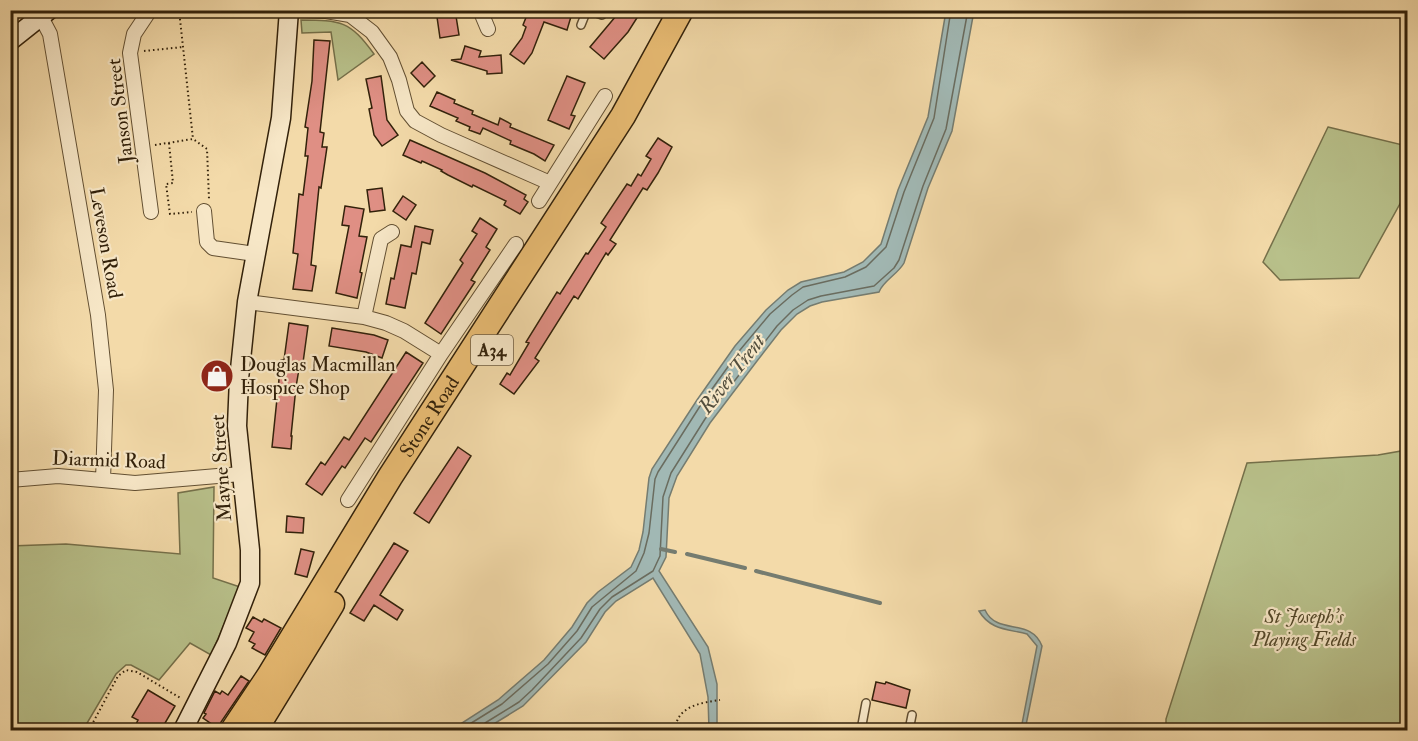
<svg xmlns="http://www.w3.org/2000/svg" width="1418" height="741" viewBox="0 0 1418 741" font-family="'IM FELL Double Pica',serif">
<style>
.green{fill:#b8c08a;stroke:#75704a;stroke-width:1.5}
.water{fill:#a1b8b4;stroke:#757c70;stroke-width:1.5}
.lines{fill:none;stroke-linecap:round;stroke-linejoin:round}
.shore{stroke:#6a6c5f;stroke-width:1.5}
.stream{stroke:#757c70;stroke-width:4}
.building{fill:#df8f84;stroke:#32210a;stroke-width:1.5}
.lane-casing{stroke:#624f32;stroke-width:10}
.street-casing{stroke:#624f32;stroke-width:16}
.secondary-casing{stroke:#32210a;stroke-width:21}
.highway-casing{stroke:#32210a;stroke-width:27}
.path{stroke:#32210a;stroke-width:2;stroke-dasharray:1.5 3;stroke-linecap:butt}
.lane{stroke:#f7e7c7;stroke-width:7}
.street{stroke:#f7e7c7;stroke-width:14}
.secondary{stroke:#f7e7c7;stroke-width:18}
.highway{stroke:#eabd74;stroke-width:24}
.labels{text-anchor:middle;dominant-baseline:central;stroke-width:4.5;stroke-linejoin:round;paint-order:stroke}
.shield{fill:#f7e7c7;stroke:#6d5c43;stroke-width:1.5}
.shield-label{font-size:18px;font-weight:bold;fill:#32210a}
.street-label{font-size:20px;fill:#32210a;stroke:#f7e7c7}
.poi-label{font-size:20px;fill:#32210a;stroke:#f7e7c7;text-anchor:start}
.park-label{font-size:20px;font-style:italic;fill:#54492a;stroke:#f7e7c7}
.water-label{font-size:21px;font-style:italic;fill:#534e3d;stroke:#f7e7c7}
</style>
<rect width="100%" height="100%" fill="#f3daa9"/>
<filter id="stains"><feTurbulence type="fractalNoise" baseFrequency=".00333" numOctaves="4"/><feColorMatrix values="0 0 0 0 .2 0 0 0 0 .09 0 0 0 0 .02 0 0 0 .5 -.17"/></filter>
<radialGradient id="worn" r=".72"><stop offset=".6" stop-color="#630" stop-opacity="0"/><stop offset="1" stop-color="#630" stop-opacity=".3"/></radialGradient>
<path class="green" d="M301,20C341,20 350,21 374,54L338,80L331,32L302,33Z
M1328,127L1407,146V191L1359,278L1280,280L1263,262Z
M1407,450V730H1166V719L1247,463L1378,455Z
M214,487L213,578L240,587L211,655L190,643L159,680L131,665H126L116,674L83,730H11L10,546L66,544L180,554L178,493Z"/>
<path class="water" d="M946,11H974L952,131L928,188L904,263C898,274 883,281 879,292L822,302L810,306L797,314L781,330L757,361L710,423L677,476L669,498L666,557L659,571L708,647L717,684V730H709L708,697L700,654L653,578L616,601L605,612L586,642L523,706L484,730H451L498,700L544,660L572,627L587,603L598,592L631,567L639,550L643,532L649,478L652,469L697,400L735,346L766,310L788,290L801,282L844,272L863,262L881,244L898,190L928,117Z
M985,610C997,636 1031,617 1042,646L1026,725L1022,724L1037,646L1027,634C1008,629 990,630 979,611Z"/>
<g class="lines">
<path class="shore" d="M460,730L502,704L548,664L577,631L592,607L636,571L644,553L649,533L655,479L658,472L702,403L740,350L770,314L792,295L803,287L845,277L866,267L886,247L904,192L934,118L951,10
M482,730L485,723L519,702L532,690L581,638L600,609L612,597L653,571L660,556L663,497L671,473L705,419L777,326L793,310L808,300L821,296L874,286L894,268L899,260L923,186L946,129L968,10"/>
<path class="stream" d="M661,549L675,552
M687,554L745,568
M756,571L880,603"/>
</g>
<path class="building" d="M439,10H455L459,35L440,38L437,17Z
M529,10H573L567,30L544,22L532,53L524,64L510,54L522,38L526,27L523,25Z
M621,10H642L628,32L604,59L590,47Z
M314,40L330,41L320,132L324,133L322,147H327L321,188L319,187L311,265L316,266L312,291L293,289L298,254L293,253L299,194L303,195L308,156H305L308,128L305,127L312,81Z
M465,46L481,51L479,57L501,55L502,73L487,74V71L451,60L461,59Z
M422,62L435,76L424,87L411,73Z
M381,76L387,120L398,135L382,146L374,135L369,109L372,108L366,79Z
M567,76L585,83L571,115L575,116L569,129L548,120Z
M437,92L455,100L454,103L473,111L472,114L498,125L500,118L511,124L510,127L554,145L545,161L534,154L510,144L511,141L483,128L480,134L469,130L470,127L456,121L458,118L430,106Z
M658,138L672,147L658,173L647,190L643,188L610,240L616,244L608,255L606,253L578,299L574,296L535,358L539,361L514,394L500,384L507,373L510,375L529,343L526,342L557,292L560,294L586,253L588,254L606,227L601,223L627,184L631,186L638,174L641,176L651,159L646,156Z
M410,140L485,173L526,195L524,199L528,202L520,214L504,205L506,201L473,185L472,187L448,175L441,171L442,170L422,161L421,163L403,155Z
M382,188L385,210L370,212L367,190Z
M403,196L416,205L406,220L393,211Z
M345,206L364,209L359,236L367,237L360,272L362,273L357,298L336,293L349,226L342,225Z
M480,218L497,229L486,247L490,250L471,280L475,282L441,334L425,323L463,263L460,260L477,234L472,231Z
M415,226L433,230L430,244L422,242L416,274L412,273L405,308L386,304L391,278L394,279L401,245L411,247Z
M289,323L308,326L302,370L299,369L296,387L291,436H292L291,449L272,447L281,360H284Z
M332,328L374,335L388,340L382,358L366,352L329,346Z
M406,352L423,363L371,442L365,438L345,468L342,466L322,495L306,484L321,462L325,465L344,437L349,440Z
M458,447L471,456L429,523L414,513Z
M287,516L304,518L303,533L286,532Z
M394,543L408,551L380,595L403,610L397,620L374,605L364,621L350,613Z
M301,549L314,552L307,577L295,574Z
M253,617L262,622L264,619L281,628L265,655L252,648L255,644L249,641L254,632L246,628Z
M241,676L249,681L221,722L219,729L203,718L206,714L204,713L215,691L220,694L222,691L228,695Z
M876,682L885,684L886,682L910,690L906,708L872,700Z
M148,690L175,706L161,730H156L149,727L147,730H133L138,720L132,717Z"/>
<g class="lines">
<g class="lane-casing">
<path id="lane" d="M589,10L602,15
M581,25L587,10
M861,730L866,703
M909,730L912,715"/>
</g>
<g class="street-casing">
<path id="street" d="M150,10L134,34L130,53L151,212
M300,10L326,11L350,15L372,32L390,57L399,80L407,111L415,121L441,135L550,183
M480,10L488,29
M41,17L50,34L98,315L106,390L103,480
M539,201L605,96
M204,211L207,242L213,248L255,254
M247,302L364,317L386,323L404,331L441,354
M364,317L381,239L392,232
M10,480L58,476L135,483L241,474
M348,500L441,354L516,244"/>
</g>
<g class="secondary-casing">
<path id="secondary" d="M10,41L49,10
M183,730L227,643L250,583V550L237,426L239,379L247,302L281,118L289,10"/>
</g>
<g class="highway-casing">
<g id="highway">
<path id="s1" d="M233,730L269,676L390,477L623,116L681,10"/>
<path d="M255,730L332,604"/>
</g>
</g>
<path class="path" d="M179,10L193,139
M144,51L183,47
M169,143L173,183L166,184L170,214L192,212
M155,145L193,139L207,149L209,199
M89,730L118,676L126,670L137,672L182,699
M675,730C677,706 700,703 720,700"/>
<use href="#lane" class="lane"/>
<use href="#street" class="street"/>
<use href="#secondary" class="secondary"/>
<use href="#highway" class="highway"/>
</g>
<defs>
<g id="shop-disc" transform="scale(1.725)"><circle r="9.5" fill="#8f2418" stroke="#f7e7c7"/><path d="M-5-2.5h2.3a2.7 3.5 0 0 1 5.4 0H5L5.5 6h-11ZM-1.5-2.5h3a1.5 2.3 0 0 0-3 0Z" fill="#fff"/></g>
</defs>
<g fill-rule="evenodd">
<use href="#shop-disc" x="217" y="376"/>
</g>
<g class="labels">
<rect class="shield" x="471" y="335" width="42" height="30" rx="4.5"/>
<g class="shield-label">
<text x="492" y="350">A34</text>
</g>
<g class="street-label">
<text transform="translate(120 111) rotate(-97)">Janson Street</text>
<text transform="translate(106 243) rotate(80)">Leveson Road</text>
<text stroke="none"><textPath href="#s1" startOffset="370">Stone Road</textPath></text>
<text transform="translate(109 460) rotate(2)">Diarmid Road</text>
<text transform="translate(221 468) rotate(-94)">Mayne Street</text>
</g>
<g class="poi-label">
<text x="240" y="364">Douglas Macmillan<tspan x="240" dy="23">Hospice Shop</tspan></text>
</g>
<g class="park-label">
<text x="1304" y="616">St Joseph's<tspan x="1304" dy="23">Playing Fields</tspan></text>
</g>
<g class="water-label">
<text transform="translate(732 374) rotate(-52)">River Trent</text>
</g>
</g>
<rect width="1418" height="741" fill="none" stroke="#f3daa9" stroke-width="36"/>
<rect x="12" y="12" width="1394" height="717" fill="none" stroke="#32210a" stroke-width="3"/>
<rect x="18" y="18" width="1382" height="705" fill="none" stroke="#32210a" stroke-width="1.5"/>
<rect width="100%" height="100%" filter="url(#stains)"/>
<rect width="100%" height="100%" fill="url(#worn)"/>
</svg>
